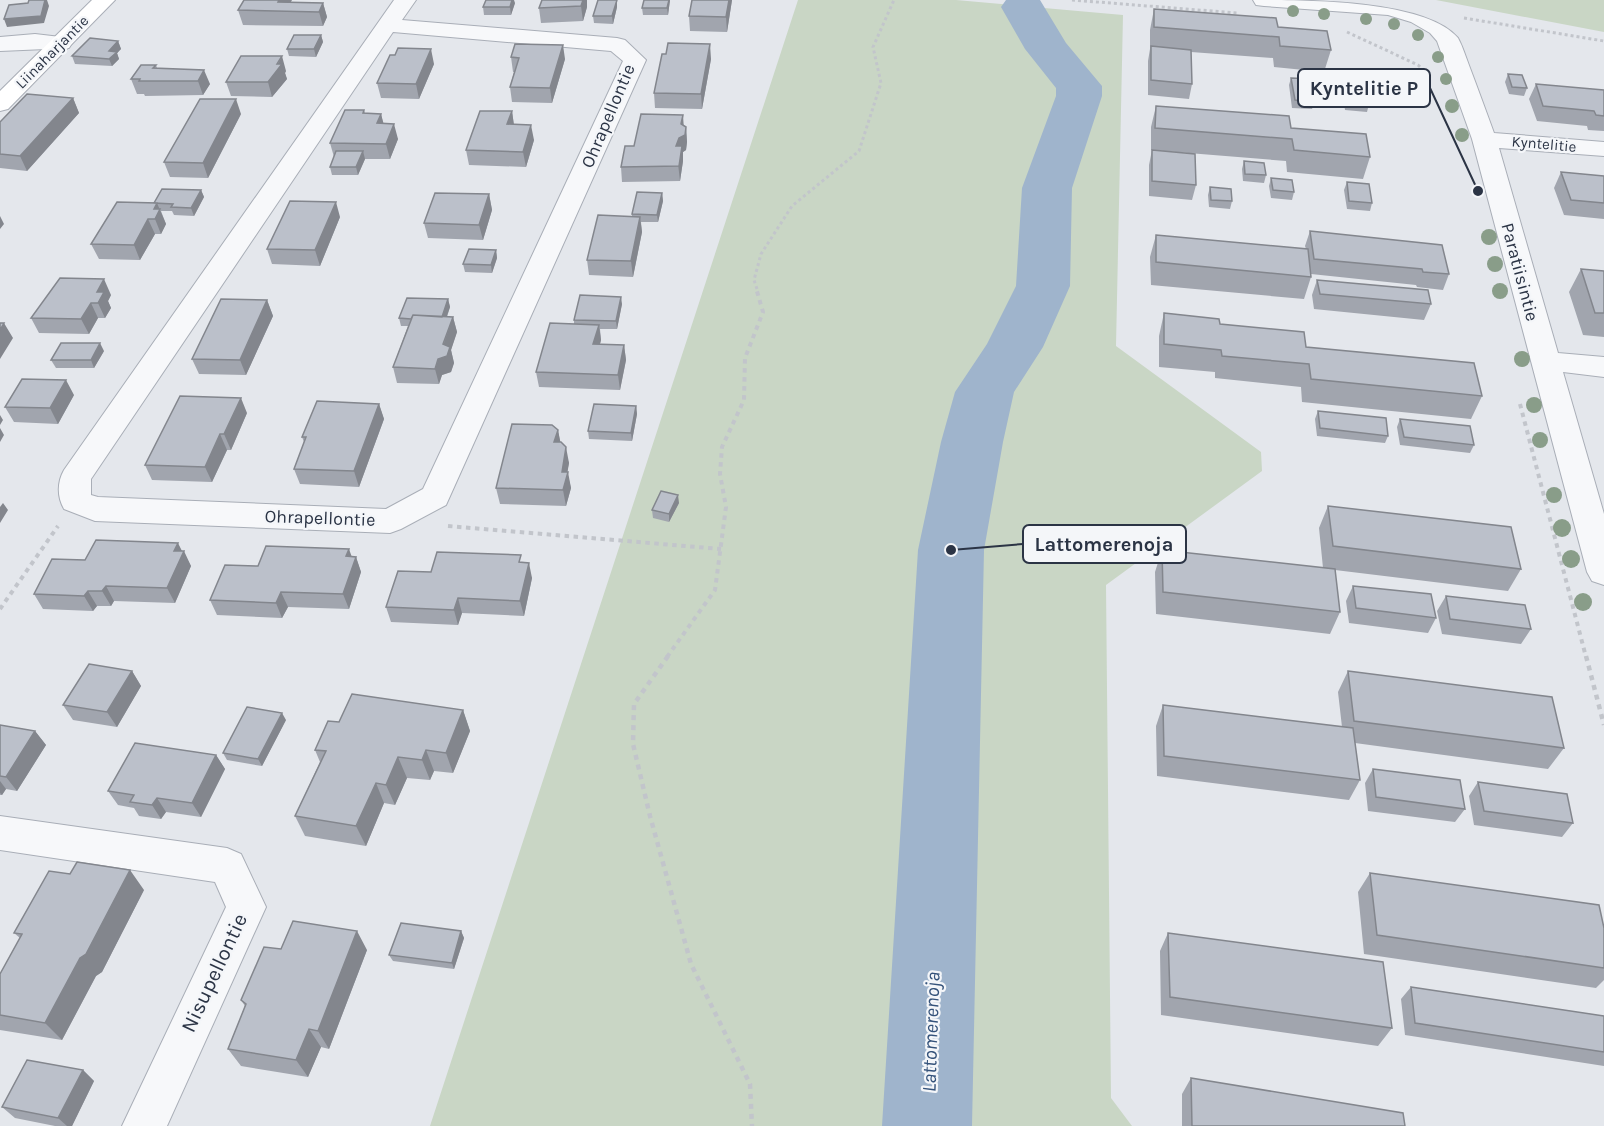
<svg xmlns="http://www.w3.org/2000/svg" width="1604" height="1126" viewBox="0 0 1604 1126" font-family="Karla,sans-serif">
<style>
.green{fill:#c9d6c5}
.lines{fill:none;stroke-linecap:round;stroke-linejoin:round}
.river{fill:#9fb4cc;fill-rule:evenodd}
.minor-casing{stroke:#a9aeb7;stroke-width:2}
.secondary-casing{stroke:#a9aeb7;stroke-width:2}
.path-far2{stroke:#c2c5cb;stroke-width:3;stroke-dasharray:3 3;stroke-linecap:butt}
.path-far1{stroke:#c2c5cb;stroke-width:4;stroke-dasharray:4.5 4.5;stroke-linecap:butt}
.path{stroke:#c2c5cb;stroke-width:4.5;stroke-dasharray:5 5;stroke-linecap:butt}
.minor{fill:#f7f8fa;fill-rule:evenodd}
.secondary{fill:#fff;fill-rule:evenodd}
.tree{fill:#899d89}
.wall{fill:#a1a5ae}
.shaded-wall{fill:#83868d}
.building{fill:#bbc0ca;stroke:#83868d;stroke-width:1.5}
.labels{text-anchor:middle;dominant-baseline:central;stroke-width:4.5;stroke-linejoin:round;paint-order:stroke}
.far-street-label{font-size:15px;fill:#2b3445;stroke:#f4f6f9}
.street-label{font-size:18px;fill:#2b3445;stroke:#f4f6f9}
.water-label{font-size:20px;font-style:italic;fill:#34527a;stroke:#f4f6f9}
.near-street-label{font-size:21px;fill:#2b3445;stroke:#f4f6f9}
.leader{fill:none;stroke:#2b3445;stroke-width:2}
.callout-dot{fill:#2b3445;stroke:#f4f6f9;stroke-width:2}
.callout{fill:#f4f6f9;stroke:#2b3445;stroke-width:2}
.callout-label{font-size:20px;text-anchor:middle;font-weight:bold;fill:#2b3445}
</style>
<rect width="100%" height="100%" fill="#e4e7ec"/>
<path class="green" d="M798,0H956L1123,15L1116,346L1261,452L1262,471L1106,585L1111,1098L1132,1126H430Z
M1436,0H1604V32Z"/>
<g class="lines">
<path class="river" d="M1006,0H1040L1066,43L1102,86V96L1072,188L1070,286L1043,347L1014,392L1003,442L984,550L972,1126H882L918,550L941,442L955,392L987,344L1016,286L1022,188L1056,96V88L1025,49L1001,7Z"/>
<g class="minor-casing">
<path id="minor" d="M394,0H416L402,20L617,38L625,40L646,60L446,505L401,529L390,533L95,521L64,509C57,497 57,482 64,470ZM393,32L611,51L623,61L423,489L386,509L98,497L91,495V479Z
M1253,0C1307,0 1426,0 1458,38C1463,47 1466,58 1470,68C1478,89 1486,111 1494,133L1604,142V156L1499,148L1558,353L1604,357V377L1563,372L1604,514V585L1592,581L1587,572L1472,139L1437,41L1430,33L1411,22L1388,15L1264,6L1256,5Z
M35,34L69,38L72,43L69,48L0,51V37Z
M0,816L227,848L241,854L266,907L167,1126H122L226,907L215,882L0,850Z"/>
</g>
<g class="secondary-casing">
<path id="secondary" d="M92,0H115L8,109L0,111V91Z"/>
</g>
<path class="path-far2" d="M1072,0L1237,13
M1464,18L1604,41
M1347,32L1418,65L1428,74
M757,289L754,280L761,254L792,206L859,151L881,83L873,47L894,0"/>
<path class="path-far1" d="M1520,404L1586,657
M448,526L721,549
M0,609L58,526
M667,657L715,590L726,507L720,474L722,447L744,400L745,358L763,312L756,288"/>
<path class="path" d="M668,656L634,704L633,744L650,816L691,964L750,1084L752,1126
M1586,656L1604,725"/>
<use href="#minor" class="minor"/>
<use href="#secondary" class="secondary"/>
</g>
<g class="tree">
<circle cx="1293" cy="11" r="6"/>
<circle cx="1324" cy="14" r="6"/>
<circle cx="1366" cy="19" r="6"/>
<circle cx="1394" cy="24" r="6"/>
<circle cx="1418" cy="35" r="6"/>
<circle cx="1438" cy="57" r="6"/>
<circle cx="1446" cy="79" r="6"/>
<circle cx="1452" cy="106" r="7"/>
<circle cx="1462" cy="135" r="7"/>
<circle cx="1489" cy="237" r="8"/>
<circle cx="1495" cy="264" r="8"/>
<circle cx="1500" cy="291" r="8"/>
<circle cx="1522" cy="359" r="8"/>
<circle cx="1534" cy="405" r="8"/>
<circle cx="1540" cy="440" r="8"/>
<circle cx="1554" cy="495" r="8"/>
<circle cx="1562" cy="528" r="9"/>
<circle cx="1571" cy="559" r="9"/>
<circle cx="1583" cy="602" r="9"/>
</g>
<path class="wall" d="M542,0L587,7L583,21L541,23L539,8Z
M617,0V7L613,24L594,23L593,16Z
M670,0L668,15H643L642,8Z
M692,0H732L727,32L690,31L689,16Z
M291,2L323,3L327,17L323,26L243,25L238,10Z
M515,3L511,15H484L483,7Z
M1154,9L1278,27L1331,50L1324,72L1274,67L1273,58L1191,52L1192,84L1189,99L1148,95V61L1150,49V30Z
M321,35L323,42L316,57L289,56L287,49Z
M118,41L121,49L117,53L119,59L112,66L75,64L72,56Z
M666,54L711,59L702,109L655,108L654,93Z
M395,55L434,64L419,99L381,98L377,83Z
M511,57L565,59L552,103L512,102L510,87L514,72H513Z
M156,65L157,68L210,84L203,95L145,96L144,94H137L131,79Z
M286,71L285,73L287,79L272,97L231,96L226,82Z
M1343,74L1369,104L1367,112L1345,110L1341,82Z
M1508,74L1527,88L1524,96L1509,94L1505,82Z
M1291,78L1315,102L1312,109L1292,108L1289,85Z
M1536,84L1604,90V131L1588,130L1587,126L1537,121L1529,99Z
M73,98L79,113L27,171L0,168V122Z
M1156,106L1291,128L1370,157L1363,179L1287,172L1286,161L1151,150V127Z
M364,110L365,113L381,114L383,123L398,139L390,159H365L358,175H332L330,167L334,157L330,143Z
M512,111L514,125L534,140L526,167L469,165L466,150Z
M241,114L208,178L170,177L164,162Z
M683,115V125L686,127L687,142L686,150L683,152V161L680,181L622,182L621,167L634,146Z
M1152,150L1196,185L1192,200L1149,196V165Z
M1244,161L1266,175L1264,183L1243,181L1242,169Z
M1561,172L1604,176V219L1564,215L1554,188Z
M1271,178L1294,192L1292,200L1271,198L1269,186Z
M1347,182L1372,203L1370,211L1347,209L1344,190Z
M1210,187L1232,201L1230,209L1209,207L1208,195Z
M201,190L204,197L194,216L174,215L172,211H161L166,224L161,234H155L140,260L99,259L91,244L154,203Z
M662,193L663,201L658,222H641L642,232L633,277L589,275L587,260L632,216V214Z
M489,194L492,210L483,240L428,238L424,223Z
M340,217L320,266L272,264L267,249Z
M1310,231L1449,274L1443,290L1417,287L1416,285L1311,274V277L1304,299L1151,285L1150,257L1156,235L1306,249L1305,246Z
M496,250L497,258L492,273L465,272L463,264Z
M1581,269L1604,271V337L1583,335L1569,292Z
M1317,280L1431,304L1424,320L1314,309L1312,295Z
M111,295L108,301L111,308L105,318H98L89,334L39,333L31,318Z
M448,299L450,307L447,317H453L457,332L451,350L454,363L451,372L442,375L439,384L397,383L393,367L408,326H401L399,318Z
M267,300L273,316L246,375L199,374L192,359Z
M622,304L617,329H600L601,340L600,344L624,345L626,360L620,390L539,387L536,372L574,324V320Z
M1164,313L1220,324L1306,347L1482,396L1471,419L1302,402L1301,387L1215,378V372L1159,367V336Z
M104,351L94,368H56L51,360Z
M74,395L58,424L14,422L5,407Z
M379,404L384,419L359,487L300,484L294,469L304,442L302,437Z
M636,406L637,414L632,441L589,439L588,431Z
M1318,411L1388,436L1385,443L1317,436L1315,419Z
M247,413L231,450H227L212,482L152,480L145,465Z
M1400,419L1474,445L1470,453L1400,445L1397,427Z
M558,430L560,442L569,463L567,472L571,488L566,506L500,504L496,488Z
M679,503L669,522L653,518L652,510Z
M1328,506L1521,569L1508,591L1335,570L1340,612L1330,634L1156,614L1155,572L1162,550L1323,568L1319,528Z
M182,551L191,566L175,603L114,601L111,606H97L93,611L43,609L34,594L85,560Z
M352,557H356L361,572L349,609L288,607L282,618L217,615L210,600L258,566Z
M523,562L532,578L524,616L462,613L458,625L391,622L386,607L431,572Z
M1353,586L1436,618L1428,633L1349,623L1346,601Z
M1446,596L1531,629L1521,644L1442,634L1437,611Z
M132,671L141,686L117,727L73,720L63,705Z
M1348,671L1564,748L1548,769L1355,743L1360,780L1349,800L1157,776L1156,726L1163,705L1342,727L1338,692Z
M463,710L470,731L453,773L434,771L430,780L407,778L395,805L384,803L366,846L305,836L295,816L320,762L315,750L339,722Z
M286,720L262,766L227,760L223,753Z
M0,725L35,731L46,745L17,791L6,789L2,795H0Z
M216,755L225,769L201,817L166,812L161,819L139,816L134,808L118,805L108,791Z
M1373,769L1465,809L1455,822L1368,811L1365,783Z
M1478,782L1573,823L1562,837L1474,825L1469,796Z
M1370,873L1604,928V980L1596,988L1364,954L1358,892Z
M144,890L102,972L96,976L62,1040L0,1030V974L20,938L14,933Z
M461,931L464,938L454,969L393,961L389,955Z
M1168,933L1392,1028L1378,1046L1161,1015L1160,951Z
M281,949L367,950L329,1049L321,1047L308,1077L241,1066L228,1049L245,1006L241,1000Z
M1411,987L1604,1016V1066L1405,1035L1401,999Z
M83,1070L94,1081L72,1126H55L15,1118L2,1107Z
M1191,1078L1405,1126H1182V1094Z"/>
<path class="shaded-wall" d="M45,0H47L49,6L44,23L7,27L4,19Z
M279,0H292L286,11L278,2Z
M512,0H514L515,3L511,15L510,7Z
M583,0H587V7L583,21L581,6Z
M617,0V7L613,24L612,16Z
M669,0H670L668,15L667,8Z
M729,0H732L727,32L726,17Z
M323,3L327,17L323,26L319,12Z
M321,35L323,42L316,57L314,49Z
M118,41L121,49L117,53L119,59L112,66L109,59V51Z
M710,44L711,59L702,109L701,94Z
M563,45L565,59L552,103L550,88Z
M431,49L434,64L419,99L416,84Z
M282,56L286,71L285,73L287,79L272,97L268,82Z
M204,70L210,84L203,95L198,81Z
M73,98L79,113L27,171L20,156Z
M236,99L241,114L208,178L203,163Z
M512,111L514,126L507,124Z
M381,114L385,129L377,123Z
M683,115L684,130L686,127L687,142L686,150L683,152V161L680,181L676,146Z
M394,124L398,139L390,159L386,144Z
M531,125L534,140L526,167L523,152Z
M363,151L365,159L358,175L356,167Z
M201,190L204,197L194,216L191,208Z
M662,193L663,201L658,222L657,215Z
M489,194L492,210L483,240L479,225Z
M336,202L340,217L320,266L315,250Z
M157,203L166,224L161,234L155,219L154,209Z
M0,216L4,224L0,229Z
M640,217L642,232L633,277L631,261Z
M148,219L155,234L140,260L134,245Z
M496,250L497,258L492,273L491,265Z
M104,279L111,295L108,301L111,308L105,318L98,303L97,292Z
M621,297L622,304L617,329L616,321Z
M448,299L450,307L443,327L441,320Z
M267,300L273,316L246,375L240,360Z
M91,303L98,318L89,334L81,319Z
M453,317L457,332L451,350L454,363L451,372L442,375L439,384L435,369Z
M4,323L13,338L0,359V330Z
M599,325L601,340L596,359L593,344Z
M100,343L104,351L94,368L91,360Z
M624,345L626,360L620,390L618,375Z
M66,380L74,395L58,424L50,408Z
M241,398L247,413L231,450L224,434Z
M379,404L384,419L359,487L354,471Z
M636,406L637,414L632,441L631,433Z
M0,415L3,420L0,425Z
M0,428L4,435L0,442Z
M558,430L561,445L554,442Z
M220,434L227,450L212,482L205,467Z
M566,447L569,463L566,481L568,472L571,488L566,506L563,490L562,472Z
M678,495L679,503L669,522V514Z
M3,503L8,510L0,523V507Z
M178,543L183,553L184,551L191,566L175,603L167,588L174,551Z
M349,549L354,563L356,557L361,572L349,609L343,594L346,556Z
M529,563L532,578L524,616L520,601Z
M106,586L114,601L111,606L102,591Z
M88,591L97,606L93,611L84,596Z
M281,592L288,607L282,618L276,603Z
M458,598L462,613L458,625L454,610Z
M132,671L141,686L117,727L107,712Z
M463,710L470,731L453,773L446,753Z
M282,713L286,720L262,766L258,759Z
M35,731L46,745L17,791L6,777Z
M426,750L434,771L430,780L422,760Z
M216,755L225,769L201,817L192,803Z
M398,757L407,778L395,805L386,785Z
M0,781L6,789L2,795L0,793Z
M376,783L384,803L366,846L356,826Z
M157,798L166,812L161,819L152,805Z
M130,870L144,890L102,972L96,976L62,1040L45,1023L80,958Z
M357,931L367,950L329,1049L318,1031Z
M461,931L464,938L454,969L452,963Z
M309,1029L321,1047L308,1077L296,1060Z
M83,1070L94,1081L72,1126H67L58,1118Z"/>
<path class="building" d="M29,0H45L41,16L4,19L9,5L28,3Z
M244,0H279L278,2L323,3L319,12L238,10Z
M486,0H512L510,7H483Z
M542,0H583L581,6L539,8Z
M598,0H617L612,16H593Z
M644,0H669L667,8H642Z
M692,0H729L726,17L689,16Z
M1154,9L1276,18L1278,27L1327,31L1331,50L1280,46L1279,37L1154,27Z
M294,35H321L314,49H287Z
M90,38L118,41L109,51L117,52L109,59L72,56Z
M668,43L710,44L701,94L654,93L662,54H666Z
M515,44L563,45L550,88L510,87L519,58L511,57Z
M1151,46L1191,50L1192,84L1151,80Z
M398,48L431,49L416,84L377,83L390,55H395Z
M241,56H282L277,64H282L268,82H226Z
M141,65H156L153,68L204,70L198,81H139L140,79H131Z
M1508,74L1522,75L1527,88L1512,87Z
M1291,78L1311,79L1315,102L1295,100Z
M1536,84L1604,90V116L1596,115L1594,111L1543,106Z
M27,94L73,98L20,156L0,154V122Z
M200,99H236L203,163L164,162Z
M1156,106L1289,116L1291,128L1366,134L1370,157L1294,150L1292,139L1155,128Z
M345,110H364L363,113L381,114L377,123L394,124L386,144L330,143Z
M480,111H512L507,124L531,125L523,152L466,150Z
M641,114L683,115L681,124L686,127L685,135L679,138L676,146H682L679,166L621,167L625,146H634Z
M1152,150L1195,154L1196,185L1152,181Z
M336,151H363L356,167H330Z
M1244,161L1264,163L1266,175L1245,174Z
M1561,172L1604,176V203L1571,200Z
M1271,178L1292,180L1294,192L1273,190Z
M1347,182L1369,184L1372,203L1349,201Z
M1210,187L1231,189L1232,201L1211,200Z
M162,189L201,190L191,208L171,207L173,204L154,203Z
M637,192L662,193L657,215L632,214Z
M435,193L489,194L479,225L424,223Z
M290,201L336,202L315,250L267,249Z
M117,202L157,203L154,209H160L155,219H148L134,245L91,244Z
M598,215L640,217L631,261L587,260Z
M1310,231L1442,245L1449,274L1423,272L1422,269L1314,259Z
M1156,235L1308,249L1311,277L1156,262Z
M469,249L496,250L491,265L463,264Z
M1581,269L1604,271V313H1595Z
M60,278L104,279L97,292H104L98,303H91L81,319L31,318Z
M1317,280L1428,290L1431,304L1320,294Z
M580,295L621,297L616,321L574,320Z
M407,298L448,299L442,317L413,315L411,319L399,318Z
M221,299L267,300L240,360L192,359Z
M1164,313L1219,319L1220,324L1304,332L1306,347L1474,363L1482,396L1311,379L1309,364L1222,356L1221,350L1164,344Z
M413,315L453,317L443,344L450,347L447,356L438,359L435,369L393,367Z
M0,323H4L0,330Z
M550,323L599,325L593,344L624,345L618,375L536,372Z
M61,343H100L91,360H51Z
M22,379L66,380L50,408L5,407Z
M180,396L241,398L224,434H220L205,467L145,465Z
M317,401L379,404L354,471L294,469L306,437H302Z
M594,404L636,406L631,433L588,431Z
M1318,411L1386,418L1388,436L1320,428Z
M1400,419L1470,426L1474,445L1404,437Z
M512,424L552,425L558,430L554,442H561L566,447L562,472H568L563,490L496,488Z
M661,491L678,495L669,514L652,510Z
M1328,506L1511,527L1521,569L1333,546Z
M96,540L178,543L174,551H184L167,588L106,586L102,591H88L84,596L34,594L52,559L85,560Z
M266,546L349,549L346,556L356,557L343,594L281,592L276,603L210,600L225,565L258,566Z
M1162,550L1335,569L1340,612L1163,592Z
M437,552L521,555L519,562L529,563L520,601L458,598L454,610L386,607L398,571L431,572Z
M1353,586L1431,594L1436,618L1356,608Z
M1446,596L1525,605L1531,629L1450,619Z
M89,664L132,671L107,712L63,705Z
M1348,671L1552,697L1564,748L1354,721Z
M352,694L463,710L446,753L426,750L422,760L398,757L386,785L376,783L356,826L295,816L326,751L315,750L328,721L339,722Z
M1163,705L1353,728L1360,780L1164,756Z
M247,707L282,713L258,759L223,753Z
M0,725L35,731L6,777L0,776Z
M135,743L216,755L192,803L157,798L152,805L130,802L134,795L108,791Z
M1373,769L1460,780L1465,809L1376,797Z
M1478,782L1567,794L1573,823L1484,811Z
M77,862L130,870L86,954L80,958L45,1023L0,1015V974L22,934L14,933L49,871L70,874Z
M1370,873L1599,905L1604,928V968L1377,935Z
M293,921L357,931L318,1031L309,1029L296,1060L228,1049L246,1004L241,1000L264,947L281,949Z
M401,923L461,931L452,963L389,955Z
M1168,933L1383,962L1392,1028L1170,997Z
M1411,987L1604,1016V1052L1415,1023Z
M27,1060L83,1070L58,1118L2,1107Z
M1191,1078L1403,1113L1405,1126H1192Z"/>
<g class="labels">
<g class="far-street-label">
<text transform="translate(52 52) rotate(-45)">Liinaharjantie</text>
<text transform="translate(1544 144) rotate(5)">Kyntelitie</text>
</g>
<g class="street-label">
<text transform="translate(608 116) rotate(-67)">Ohrapellontie</text>
<text transform="translate(1520 272) rotate(75)">Paratiisintie</text>
<text transform="translate(320 518) rotate(2)">Ohrapellontie</text>
</g>
<g class="water-label">
<text transform="translate(931 1032) rotate(-88)">Lattomerenoja</text>
</g>
<g class="near-street-label">
<text transform="translate(214 973) rotate(-65)">Nisupellontie</text>
</g>
</g>
<path class="leader" d="M1478 191L1430 88M951 550L1023 544"/>
<g class="callout-dot">
<circle cx="1478" cy="191" r="6"/>
<circle cx="951" cy="550" r="6"/>
</g>
<g class="callout">
<rect x="1298" y="69" width="132" height="38" rx="6"/>
<rect x="1023" y="525" width="163" height="38" rx="6"/>
</g>
<g class="callout-label">
<text x="1364" y="95">Kyntelitie P</text>
<text x="1104" y="551">Lattomerenoja</text>
</g>
</svg>
